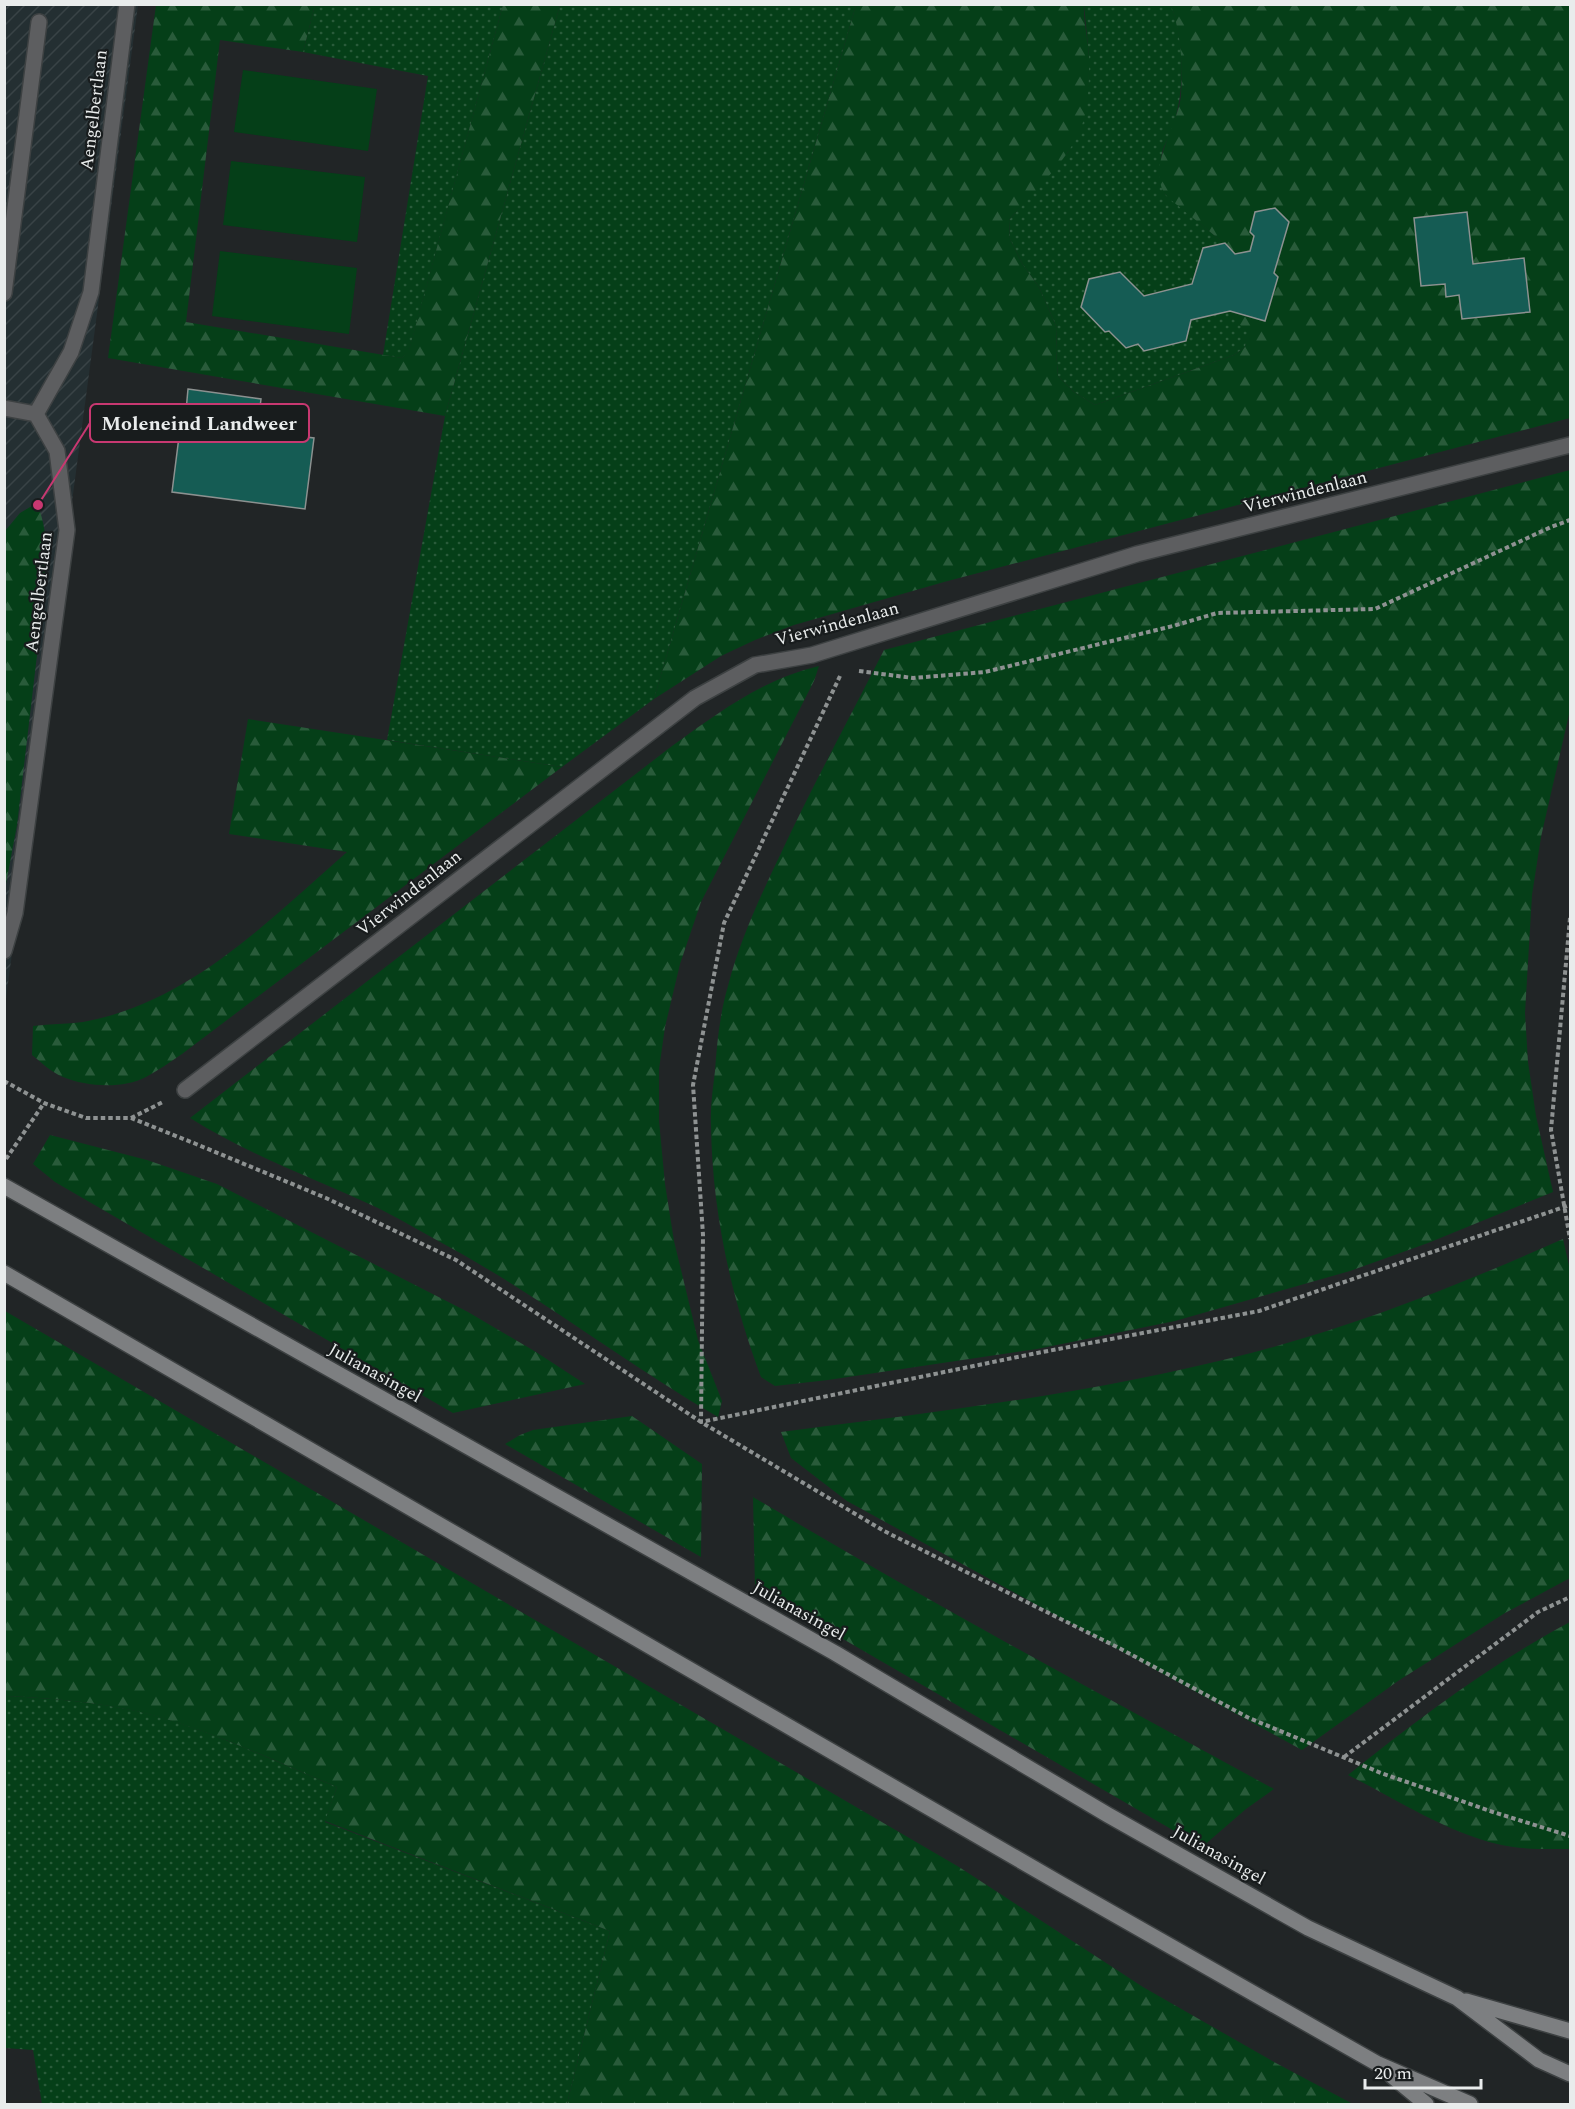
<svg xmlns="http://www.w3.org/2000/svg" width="1575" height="2109" viewBox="0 0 1575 2109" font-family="Spectral,serif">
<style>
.industrial{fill:url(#industrial-furrows)}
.grass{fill:url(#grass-dots)}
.forest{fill:url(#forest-firs)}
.pitch{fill:#053f18}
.building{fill:#155c54;stroke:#8c9190;stroke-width:1.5}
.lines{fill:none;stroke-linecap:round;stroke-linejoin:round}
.service-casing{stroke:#3d4142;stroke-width:18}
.minor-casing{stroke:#3d4142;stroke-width:18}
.secondary-casing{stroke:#3d4142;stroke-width:18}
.path{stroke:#8e9292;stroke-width:4;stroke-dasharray:4.5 3;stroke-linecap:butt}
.service{stroke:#5d5e60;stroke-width:15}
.minor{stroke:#5d5e60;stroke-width:15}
.secondary{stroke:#7d7f81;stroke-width:15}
.labels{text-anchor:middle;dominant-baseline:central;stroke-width:4.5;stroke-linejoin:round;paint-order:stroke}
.street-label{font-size:18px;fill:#e9ecec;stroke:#181c1d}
.leader{fill:none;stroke:#c83871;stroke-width:2}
.callout-dot{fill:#c83871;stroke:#181c1d;stroke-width:2}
.callout{fill:#181c1d;stroke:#c83871;stroke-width:2}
.callout-label{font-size:20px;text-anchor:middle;font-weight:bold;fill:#e9ecec}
</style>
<defs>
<pattern id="industrial-furrows" width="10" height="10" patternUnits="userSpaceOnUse" patternTransform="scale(1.5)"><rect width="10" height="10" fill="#242f32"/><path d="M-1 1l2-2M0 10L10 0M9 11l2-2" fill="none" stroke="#394346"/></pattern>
<pattern id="grass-dots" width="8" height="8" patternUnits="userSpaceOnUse" patternTransform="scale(1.5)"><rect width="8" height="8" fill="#053f18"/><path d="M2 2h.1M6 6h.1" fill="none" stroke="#295b3a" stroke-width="1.8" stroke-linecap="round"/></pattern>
<pattern id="forest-firs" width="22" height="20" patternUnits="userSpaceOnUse" patternTransform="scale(1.5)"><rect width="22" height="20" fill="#053f18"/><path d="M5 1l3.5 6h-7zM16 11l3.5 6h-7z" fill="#295b3a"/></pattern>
</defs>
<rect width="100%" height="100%" fill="#212526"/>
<path class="industrial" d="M5,5H138L5,1006Z"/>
<path class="grass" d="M315,5H503L409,351L402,358L383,355L428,76L303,52Z
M560,5H856L654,699L562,767L387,740L445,416Z
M1084,5H1171C1185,42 1185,89 1173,127C1170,136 1164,144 1162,153C1159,164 1164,182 1165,194L1232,250L1233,277L1249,332L1245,347L1234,355L1095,405L1074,392L1058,376L1056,350L1057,328L1039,287L1023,265L1010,239L1009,220L1068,152L1088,89L1089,56Z
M4,1696C50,1698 97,1702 141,1712C208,1728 273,1761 337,1787L325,1822L610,1931L567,2104H42L33,2050L5,2048Z"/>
<path class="forest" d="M156,5H315L303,52L220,40L186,322L402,358L409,350L503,5H560L445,416L108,358Z
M856,5H1084C1083,23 1089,41 1089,60C1089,84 1089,111 1079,133C1065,163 1031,195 1009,220L1010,239L1023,265L1039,287L1057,328L1056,350L1058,376L1074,392L1095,405L1234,355L1245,347L1248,332L1231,317L1232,250C1216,237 1200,223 1183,210C1178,205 1170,200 1166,195C1145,169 1179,124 1181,95C1183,65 1181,33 1171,5H1570V418L944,582L794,625L755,640L721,656L654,699Z
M1570,470V710L1541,837L1532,895L1525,1013L1528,1062L1536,1116L1553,1192L1428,1243L1350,1271L1175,1321L1037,1349L828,1380L775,1386L761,1377C731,1297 712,1211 711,1125C710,1107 713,1088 715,1071C717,1042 720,1013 728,986C740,939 761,895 782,851C814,783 850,717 884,650Z
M37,503C46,526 47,546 47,570L17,825L5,889V531L20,513Z
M819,666L814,681L701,902L680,964L665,1027L659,1069V1121L665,1184L674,1241L698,1340L722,1401L718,1417C630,1366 550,1304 462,1254C434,1239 406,1222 378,1208C315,1179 249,1155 190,1118L672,746C718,713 763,679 819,666Z
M248,719L562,767L182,1054C170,1062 159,1070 146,1077C123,1089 87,1087 63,1077C51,1072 42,1063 32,1055L33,1026C50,1024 67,1024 83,1022C190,1003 269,920 347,852L229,834Z
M50,1135L147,1160L217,1184L468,1312L536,1352L585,1384L453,1413L55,1182L33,1164Z
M1563,1239L1570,1270V1578L1505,1613L1398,1681L1302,1750L847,1501L791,1458L781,1432C938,1412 1097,1393 1251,1353C1358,1325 1462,1284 1563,1239Z
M5,1311L959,1867L1143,1987L1274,2062L1353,2104H567L610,1931L325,1821L337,1787C274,1761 207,1728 140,1712C96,1702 50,1698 5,1696Z
M632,1416L702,1464L701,1557L505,1444L520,1435L533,1430Z
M753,1497C924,1599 1099,1694 1274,1789L1246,1809L1202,1847L755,1588Z
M1570,1622V1849C1546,1849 1522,1850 1497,1844C1444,1831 1396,1799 1348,1775C1418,1719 1491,1664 1570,1622Z"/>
<path class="pitch" d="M243,70L377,89L368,151L234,132Z
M231,161L365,177L357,242L223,225Z
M220,251L357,268L349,334L212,316Z"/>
<path class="building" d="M1275,208L1289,222L1274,273L1278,277L1265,321L1230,311L1191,320L1186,341L1144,351L1138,344L1126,348L1109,331L1105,332L1081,307L1089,279L1120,272L1144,296L1192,284L1203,248L1225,243L1235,254L1250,251L1254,236L1250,232L1255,212Z
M1467,212L1473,264L1524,258L1530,312L1462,319L1459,295L1446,297L1445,284L1421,286L1414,218Z
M188,389L261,399L257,431L314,438L305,509L172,492L181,421L185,422Z"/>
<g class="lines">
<g class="service-casing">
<path id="service" d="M4,293L39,22"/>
</g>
<g class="minor-casing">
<path id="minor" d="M4,408L36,414
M36,414L71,352L91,292L127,4
M4,951L15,913L67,530L57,451L36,414
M185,1090L695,698L755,665L812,655L1137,554L1570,445"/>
</g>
<g class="secondary-casing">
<path id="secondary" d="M4,1186L835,1653L1108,1815L1308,1928L1457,1998L1539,2060L1570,2074
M4,1273L1061,1884L1378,2064L1470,2104
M1466,2001L1570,2031
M1392,2076L1426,2104"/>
</g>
<path class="path" d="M859,671L913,678L985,672L1173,626L1217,613L1375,609L1551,527L1570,520
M840,676L724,923L693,1085L703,1235L701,1422L1032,1354L1259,1311L1570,1205
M1570,918L1551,1130L1570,1239
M4,1081L44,1103L86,1118H131L196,1144L326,1198L456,1260L701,1422L884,1531L1119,1648L1249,1718L1381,1773L1493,1812L1570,1836
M131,1118L163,1102
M6,1159L44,1103
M1344,1757L1538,1612L1570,1597"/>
<use href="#service" class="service"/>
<use href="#minor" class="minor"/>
<use href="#secondary" class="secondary"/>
</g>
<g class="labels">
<g class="street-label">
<text transform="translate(94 110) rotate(-83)">Aengelbertlaan</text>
<text transform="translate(1305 492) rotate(-14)">Vierwindenlaan</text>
<text transform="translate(39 592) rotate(-83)">Aengelbertlaan</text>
<text transform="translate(837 624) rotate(-15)">Vierwindenlaan</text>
<text transform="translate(409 893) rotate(-38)">Vierwindenlaan</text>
<text transform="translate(375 1373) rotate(29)">Julianasingel</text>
<text transform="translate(799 1611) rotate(29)">Julianasingel</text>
<text transform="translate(1219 1855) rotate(29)">Julianasingel</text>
</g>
</g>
<path class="leader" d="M38 505L90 423"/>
<circle class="callout-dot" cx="38" cy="505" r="6"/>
<rect class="callout" x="90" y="404" width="219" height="38" rx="6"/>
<g class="callout-label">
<text x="199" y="430">Moleneind Landweer</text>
</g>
<rect width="1575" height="2109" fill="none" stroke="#e9ecec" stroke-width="12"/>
<path d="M1365 2079v9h116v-9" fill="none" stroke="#e9ecec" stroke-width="3"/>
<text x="1374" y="2079" font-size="18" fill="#e9ecec" stroke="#181c1d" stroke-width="4.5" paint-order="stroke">20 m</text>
</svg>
